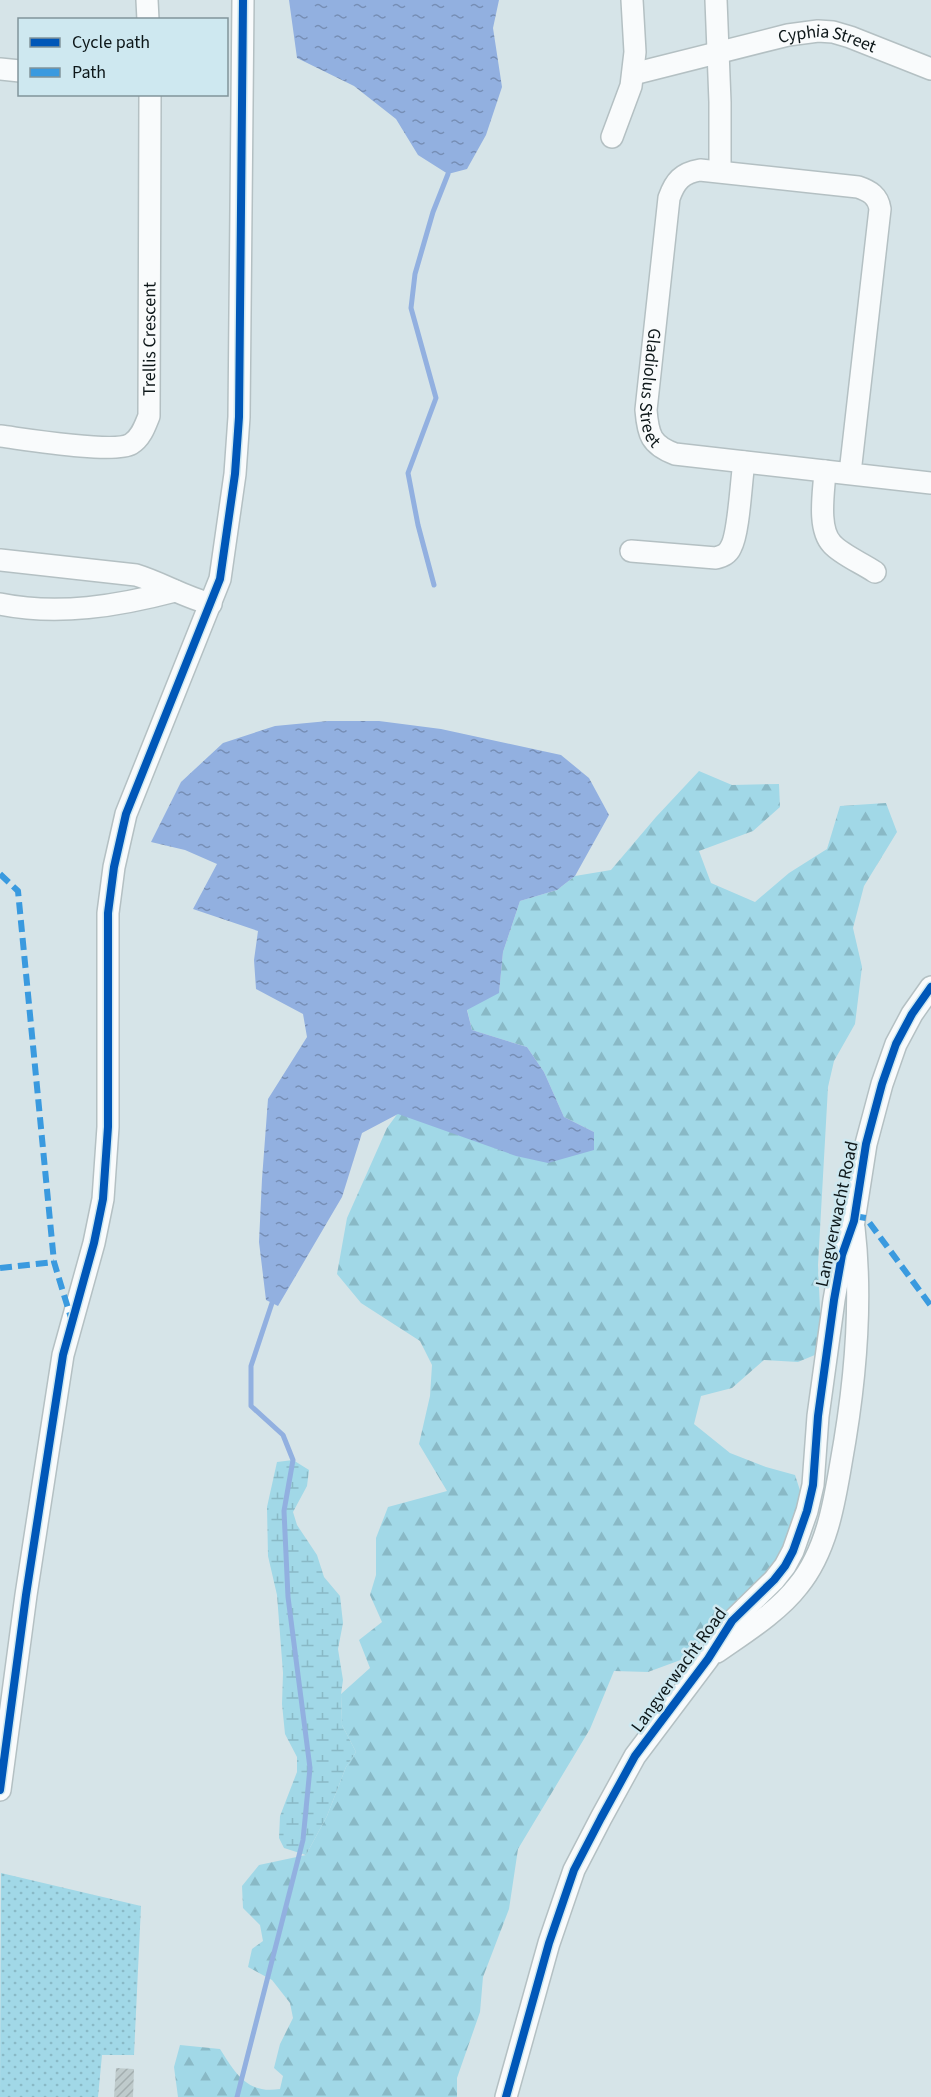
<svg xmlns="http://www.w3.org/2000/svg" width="931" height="2097" viewBox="0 0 931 2097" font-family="'Source Sans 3',sans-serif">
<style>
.grass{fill:url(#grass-dots)}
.forest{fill:url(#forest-firs)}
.wetland{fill:url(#wetland-marsh)}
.water{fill:url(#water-ripples)}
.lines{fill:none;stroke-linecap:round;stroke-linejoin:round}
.stream{stroke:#92b0e0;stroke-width:5}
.building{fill:url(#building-hatch)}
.street-casing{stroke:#b4c0c3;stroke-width:24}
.street{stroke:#f9fbfc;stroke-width:21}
.quiet{stroke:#3a9adf;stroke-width:6;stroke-dasharray:12 6;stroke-linecap:butt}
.cycleway-casing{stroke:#cee8f0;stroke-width:11}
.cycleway{stroke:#0057b8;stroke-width:8}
.labels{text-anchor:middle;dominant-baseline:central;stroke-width:5;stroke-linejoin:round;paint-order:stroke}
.street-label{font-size:18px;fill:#0d1719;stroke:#cee8f0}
</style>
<defs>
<pattern id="grass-dots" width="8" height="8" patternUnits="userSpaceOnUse" patternTransform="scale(1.5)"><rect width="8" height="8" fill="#a1d8e7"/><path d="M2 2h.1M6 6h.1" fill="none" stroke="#89b9c6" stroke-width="1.8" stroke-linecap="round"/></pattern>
<pattern id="forest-firs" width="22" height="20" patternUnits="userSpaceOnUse" patternTransform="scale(1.5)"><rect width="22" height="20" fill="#a1d8e7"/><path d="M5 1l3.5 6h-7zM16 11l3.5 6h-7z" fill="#89b9c6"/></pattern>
<pattern id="wetland-marsh" width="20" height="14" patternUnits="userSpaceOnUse" patternTransform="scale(1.5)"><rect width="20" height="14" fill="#a1d8e7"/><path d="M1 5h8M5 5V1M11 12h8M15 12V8" fill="none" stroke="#89b9c6"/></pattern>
<pattern id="water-ripples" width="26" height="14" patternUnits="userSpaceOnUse" patternTransform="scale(1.5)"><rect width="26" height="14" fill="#92b0e0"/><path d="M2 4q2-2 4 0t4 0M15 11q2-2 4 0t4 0" fill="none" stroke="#768eb5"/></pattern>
<pattern id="building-hatch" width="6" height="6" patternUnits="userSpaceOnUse" patternTransform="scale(1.5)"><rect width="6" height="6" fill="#bfcbcc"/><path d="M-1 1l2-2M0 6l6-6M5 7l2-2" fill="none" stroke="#a3aeaf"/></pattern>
</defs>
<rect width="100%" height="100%" fill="#d6e4e8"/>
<path class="grass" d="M1,1873L141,1906L134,2055H102L98,2097H0Z"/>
<path class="forest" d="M699,771L732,785L779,784L780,807L753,831L699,851L711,883L755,902L789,873L827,849L840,806L886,803L897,832L864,886L853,928L862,967L855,1024L834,1061L828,1087L818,1265L822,1352L798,1362L764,1360L732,1388L701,1396L694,1424L730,1453L766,1467L795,1475L807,1512L789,1561L723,1618L686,1658L648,1672L614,1671L590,1729L518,1849L509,1909L483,1977L480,2012L457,2078V2097H178L174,2067L180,2045L220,2049C236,2074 247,2094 280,2089L283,2076L274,2068L280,2044L293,2018L290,2003L272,1980L248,1967L252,1949L263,1941L260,1925L243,1908L242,1886L259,1865L306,1855L327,1816L346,1767L356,1752L342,1725L341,1694L370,1668L359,1640L382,1622L370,1595L376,1575V1538L388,1507L447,1491L419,1444L430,1396L432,1365L420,1341L361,1303L337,1274L347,1218L387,1128L398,1113L446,1130L594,1132L564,1117L544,1072L527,1047L472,1030L467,1009L499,992L503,952L520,901L557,890L575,876L611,870L656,817Z"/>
<path class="wetland" d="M293,1460L309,1470L307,1486L293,1512L297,1525L317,1555L324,1577L340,1596L343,1623L338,1649L343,1680L341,1694L342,1725L356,1752L346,1767L327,1816L306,1855L284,1848L279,1838L280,1816L297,1772V1757L285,1734L282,1704L283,1673L277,1595L268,1556L267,1507L277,1462Z"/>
<path class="water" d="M289,0H499L493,28L502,87L486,135L467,169L448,174L418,155L396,119L354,86L297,58Z
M328,721H379L441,729L561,755L589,778L609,815L575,876L557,890L520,901L503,952L499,993L467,1010L472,1030L527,1047L544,1072L564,1117L594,1132V1150L548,1163L516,1156L398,1114L362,1133L342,1197L278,1306L266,1300L259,1242L262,1179L268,1099L307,1037L303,1014L256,989L254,960L258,931L193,909L217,864L185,850L151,842L181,782L223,743L275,726Z"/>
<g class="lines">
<path class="stream" d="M434,585L418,525L408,473L436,398L411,308L415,274L433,212L448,174
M237,2097L303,1840L310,1768L288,1597L284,1511L293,1460L283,1435L251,1406V1366L272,1303"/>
</g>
<path class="building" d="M116,2068L134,2069L133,2097H114Z"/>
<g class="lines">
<g class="street-casing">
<g id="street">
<path d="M147,0L148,20"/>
<path d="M716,0L720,102V171"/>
<path d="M0,69L20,71"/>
<path id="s1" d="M633,74L788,35L818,31L833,32L850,37L931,69"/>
<path d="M612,137L631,86L635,52L632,0"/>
<path id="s2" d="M0,436C24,439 114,454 131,444C141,438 145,426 149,416L150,94"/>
<path d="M825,471C824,491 817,528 832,544C842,555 862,563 875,572"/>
<path id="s3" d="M850,473L880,209C878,196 870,191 858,187L700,170C682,173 675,181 669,198L646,410C648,435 651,445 675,454L931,483"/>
<path d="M631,551L716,558C723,556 728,554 731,547C739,533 741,481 744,462"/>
<path d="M0,560L136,575C162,583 184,597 211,604"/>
<path d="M0,604C58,616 118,606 175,591"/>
<path d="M717,1652C744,1633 778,1612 798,1586C826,1552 834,1505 841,1463C855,1386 863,1306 854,1228"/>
<path d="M0,1790L26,1595L63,1355L94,1243L103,1199L108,1127V913L114,867L126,814L220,579L235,474L239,417L243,0"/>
<path d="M506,2097L549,1943L574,1870L601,1818L635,1756L708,1659L732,1621L774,1580L785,1566L793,1551L807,1511L813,1485L818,1416L834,1300L842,1255L854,1221L866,1144L882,1084L896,1044L912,1014L931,987"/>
</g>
</g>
<use href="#street" class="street"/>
<path class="quiet" d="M0,874L18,891L54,1262L71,1318
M854,1216L866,1218L931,1306
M0,1268L54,1262"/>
<g class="cycleway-casing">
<path id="cycleway" d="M0,1790L26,1595L63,1355L94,1243L103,1199L108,1127V913L114,867L126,814L220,579L235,474L239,417L243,0
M506,2097L549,1943L574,1870L601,1818L635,1756L708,1659L732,1621L774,1580L785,1566L793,1551L807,1511L813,1485L818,1416L834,1300L842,1255L854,1221L866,1144L882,1084L896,1044L912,1014L931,987"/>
</g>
<use href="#cycleway" class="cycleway"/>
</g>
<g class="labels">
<g class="street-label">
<text stroke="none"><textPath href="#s1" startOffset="200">Cyphia Street</textPath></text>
<text stroke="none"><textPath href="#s2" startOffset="243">Trellis Crescent</textPath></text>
<text stroke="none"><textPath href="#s3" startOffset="693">Gladiolus Street</textPath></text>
<text transform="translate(837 1214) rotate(-78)">Langverwacht Road</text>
<text transform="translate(679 1670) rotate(-54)">Langverwacht Road</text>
</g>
</g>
<rect x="18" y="18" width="210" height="78" fill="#cee8f0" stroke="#81949a" stroke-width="1.5"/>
<rect x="30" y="38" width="30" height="9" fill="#0057b8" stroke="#81949a" stroke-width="1.5"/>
<text x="72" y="48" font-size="18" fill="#0d1719">Cycle path</text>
<rect x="30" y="68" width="30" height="9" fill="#3a9adf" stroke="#81949a" stroke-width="1.5"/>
<text x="72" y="78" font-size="18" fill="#0d1719">Path</text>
</svg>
